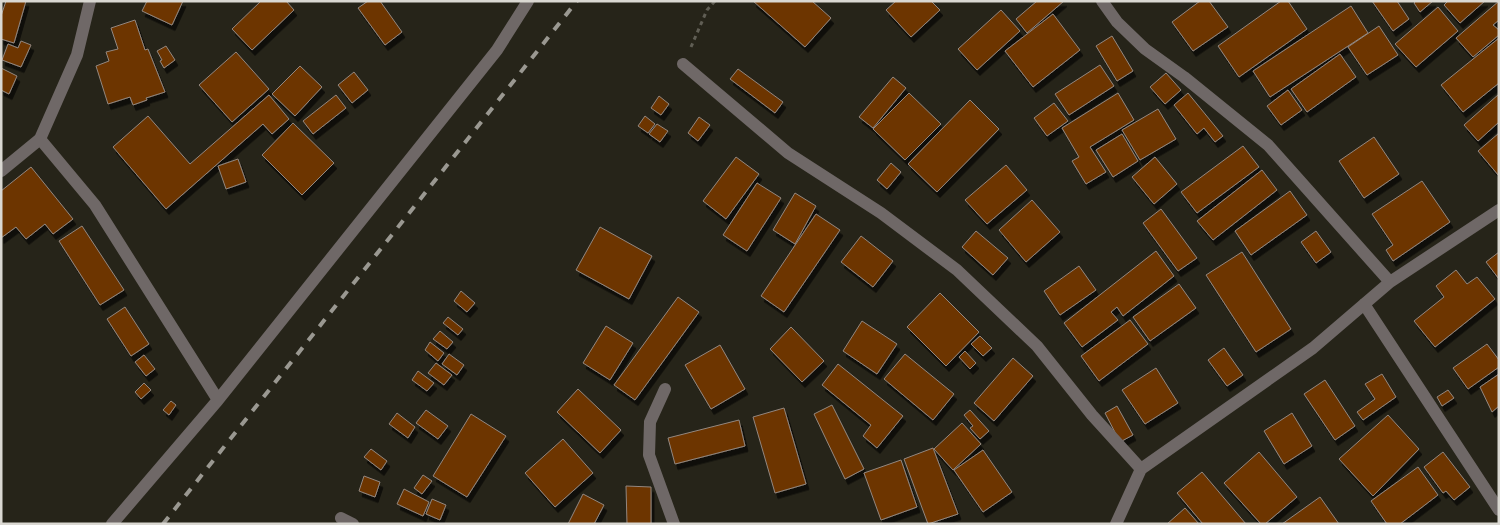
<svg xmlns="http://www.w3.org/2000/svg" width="1500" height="525" viewBox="0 0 1500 525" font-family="Helvetica,sans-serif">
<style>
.building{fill:#6d3500;stroke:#93877f;filter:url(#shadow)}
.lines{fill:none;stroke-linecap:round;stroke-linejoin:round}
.path{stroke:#605e54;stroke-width:3;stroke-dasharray:4 4;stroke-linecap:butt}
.minor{stroke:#6f6867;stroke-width:12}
.rail{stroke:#9a9891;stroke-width:4;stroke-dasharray:9 9;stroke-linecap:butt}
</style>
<defs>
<filter id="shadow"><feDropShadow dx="3" dy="5.5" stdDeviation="0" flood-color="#0009"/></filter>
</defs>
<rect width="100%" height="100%" fill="#262419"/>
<path class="building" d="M6,1H26L14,43L1,39V16Z
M147,1H183L172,25L142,11Z
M261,1H286L294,10L252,50L232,29Z
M368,1H380L402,32L385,45L358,8Z
M753,1H812L831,18L805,47Z
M896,1H931L940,10L911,37L886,10Z
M1037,1H1064L1027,33L1016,19Z
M1200,1H1209L1228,27L1193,51L1172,22Z
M1281,1H1288L1307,29L1239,77L1218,46Z
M1372,1H1397L1409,19L1393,31Z
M1416,1H1433L1420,12L1414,3Z
M1448,1H1485L1460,23L1444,5Z
M1499,1V20L1493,25L1499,30V35L1473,57L1456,38Z
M1351,6L1368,33L1270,97L1253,71Z
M1438,7L1458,31L1416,67L1395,44Z
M1001,10L1020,31L977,70L958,49Z
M1053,14L1080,50L1033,87L1005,51Z
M135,20L145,50L148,49L165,92L146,98L147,100L133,105L130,97L108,104L96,66L109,61L106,52L118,49L111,28Z
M1379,26L1398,55L1367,75L1348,47Z
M1112,36L1133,71L1117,81L1096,46Z
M1499,38V83L1463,112L1441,85Z
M21,41L31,45L21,67L2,60L8,44L18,48Z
M166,46L175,60L164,68L160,61L162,60L157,51Z
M236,52L269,89L232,122L199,85Z
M1340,54L1356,77L1307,112L1291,89Z
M1100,65L1114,86L1069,115L1055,94Z
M300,66L322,87L295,116L272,94Z
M1,68L17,76L9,94L1,90Z
M738,69L783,102L775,113L730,79Z
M354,72L368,90L352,103L338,85Z
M1166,73L1181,90L1165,104L1150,87Z
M893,77L906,88L873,128L859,117Z
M1288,90L1302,110L1281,125L1267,106Z
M909,93L941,124L905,160L873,129Z
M1118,93L1134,120L1090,147L1106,172L1086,184L1072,161L1079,157L1062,128Z
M1188,93L1223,136L1215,142L1204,128L1197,134L1174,105Z
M1499,94V122L1478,141L1464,125Z
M269,95L289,119L272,134L263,124L166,209L113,147L148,116L190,164Z
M336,95L346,108L313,134L303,121Z
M659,96L669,104L661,115L651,108Z
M970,100L999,129L937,192L908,164Z
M1054,103L1068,121L1047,136L1034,118Z
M1158,109L1176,139L1140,160L1122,130Z
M645,116L655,124L648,133L638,126Z
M699,117L710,125L698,141L688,133Z
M293,123L334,163L302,195L262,155Z
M657,124L668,131L660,142L649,134Z
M1499,133V176L1478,151Z
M1122,134L1138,161L1113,177L1096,150Z
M1374,137L1399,174L1364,198L1339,161Z
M1243,146L1259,167L1197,213L1181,192Z
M736,157L759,174L726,219L703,201Z
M1155,157L1177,184L1154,204L1132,177Z
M238,159L246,182L226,189L218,166Z
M891,163L901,172L887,189L877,180Z
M1006,165L1027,190L987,224L965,200Z
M31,167L73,219L53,234L45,224L26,239L16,227L1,238V191Z
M1262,170L1277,190L1213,240L1197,221Z
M1422,181L1450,222L1393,261L1386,250L1393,245L1372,214Z
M757,183L781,198L747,251L723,235Z
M1290,191L1307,215L1251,255L1235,231Z
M795,193L816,206L795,244L773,230Z
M1032,200L1060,232L1026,262L999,230Z
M1161,209L1197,258L1178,271L1143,223Z
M816,214L840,230L784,312L761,296Z
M82,226L124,290L100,305L59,241Z
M600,227L652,256L629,299L576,270Z
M976,231L1008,258L993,275L962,247Z
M1316,231L1331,252L1316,263L1301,242Z
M861,236L893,261L873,287L841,262Z
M1156,251L1174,276L1123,316L1117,307L1111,312L1118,320L1082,347L1064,323Z
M1242,252L1291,329L1256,352L1206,275Z
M1499,252V279L1486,262Z
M1079,266L1096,290L1060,315L1044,291Z
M1456,270L1467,284L1477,277L1495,299L1435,347L1414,321L1444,297L1436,286Z
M1179,284L1196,308L1150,341L1133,317Z
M461,291L475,303L467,312L454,301Z
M940,293L979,332L946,366L907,327Z
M678,297L699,312L635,400L614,385Z
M125,307L149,344L131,356L107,319Z
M448,317L463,329L458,335L443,323Z
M1130,320L1148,344L1099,381L1081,356Z
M862,321L897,344L877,374L843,351Z
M606,326L633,343L610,380L583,363Z
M791,327L824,361L802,382L770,349Z
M440,331L453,342L447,349L433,339Z
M980,336L992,348L983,356L971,344Z
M430,342L444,353L438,361L425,350Z
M1487,344L1499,360V367L1468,389L1453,368Z
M720,345L745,389L711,409L685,365Z
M1224,348L1243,375L1227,386L1208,360Z
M965,351L976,363L970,369L959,357Z
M449,354L464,365L457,375L442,364Z
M905,354L954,394L933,420L884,379Z
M144,355L155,369L146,376L135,362Z
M1013,358L1033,376L994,421L974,403Z
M436,363L452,375L444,385L428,373Z
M838,364L903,416L877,448L863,436L871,425L822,385Z
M1156,368L1178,403L1145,424L1122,390Z
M418,371L434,383L427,391L412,380Z
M1382,374L1396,397L1363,420L1357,412L1375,399L1365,384Z
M1499,374V406L1492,412L1480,387Z
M1325,380L1355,426L1335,440L1304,394Z
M144,383L151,390L141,399L135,392Z
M578,389L621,430L600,453L557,412Z
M1448,390L1454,398L1442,406L1437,397Z
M171,401L176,405L169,415L163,410Z
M832,405L864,469L845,479L814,414Z
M1117,406L1133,435L1120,442L1105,413Z
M784,408L806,484L775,493L753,417Z
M426,410L448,426L438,439L416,423Z
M970,410L989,431L980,439L970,428L973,426L964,415Z
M397,413L415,427L408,438L389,424Z
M1292,413L1312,446L1284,464L1264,431Z
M471,414L506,436L467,497L433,476Z
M1388,415L1419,449L1373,496L1339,459Z
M739,420L745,446L675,464L668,438Z
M962,423L981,444L953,470L934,449Z
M563,439L593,473L555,507L525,473Z
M933,448L958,514L928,524L904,459Z
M371,449L387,461L381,470L364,457Z
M983,450L1012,492L983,512L954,470Z
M1259,452L1297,497L1265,524H1261L1224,483Z
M1443,452L1470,487L1454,500L1446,491L1443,493L1424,467Z
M901,460L917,507L881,520L864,473Z
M1418,467L1438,495L1400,524H1387L1371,501Z
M1202,472L1246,524H1203L1177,493Z
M423,475L432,481L422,494L414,488Z
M364,476L380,482L375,497L359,491Z
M626,486L651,487V524H627Z
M404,489L429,502L423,516L397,504Z
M583,494L604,505L594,524H568Z
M1320,497L1339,524H1282Z
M432,499L446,505L440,520L426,514Z
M1185,508L1199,524H1167Z"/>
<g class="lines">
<path class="path" d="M691,47L707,10L715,1"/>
<path class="minor" d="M1102,1L1117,22L1145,49L1184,77L1268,145L1390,282
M683,64L788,153L881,213L957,270L1037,346L1092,415L1141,469
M40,139L95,205L218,400
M1,171L40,139L77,55L90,1
M1364,304L1499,510
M665,389L650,422L649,455L674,524
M341,518L353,524
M112,524L218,400L497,50L528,1
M1116,524L1141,469L1313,348L1390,282L1499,210"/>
<path class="rail" d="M163,524L577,1"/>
</g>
<rect width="1500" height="525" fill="none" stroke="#dad8d2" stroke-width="5"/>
</svg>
